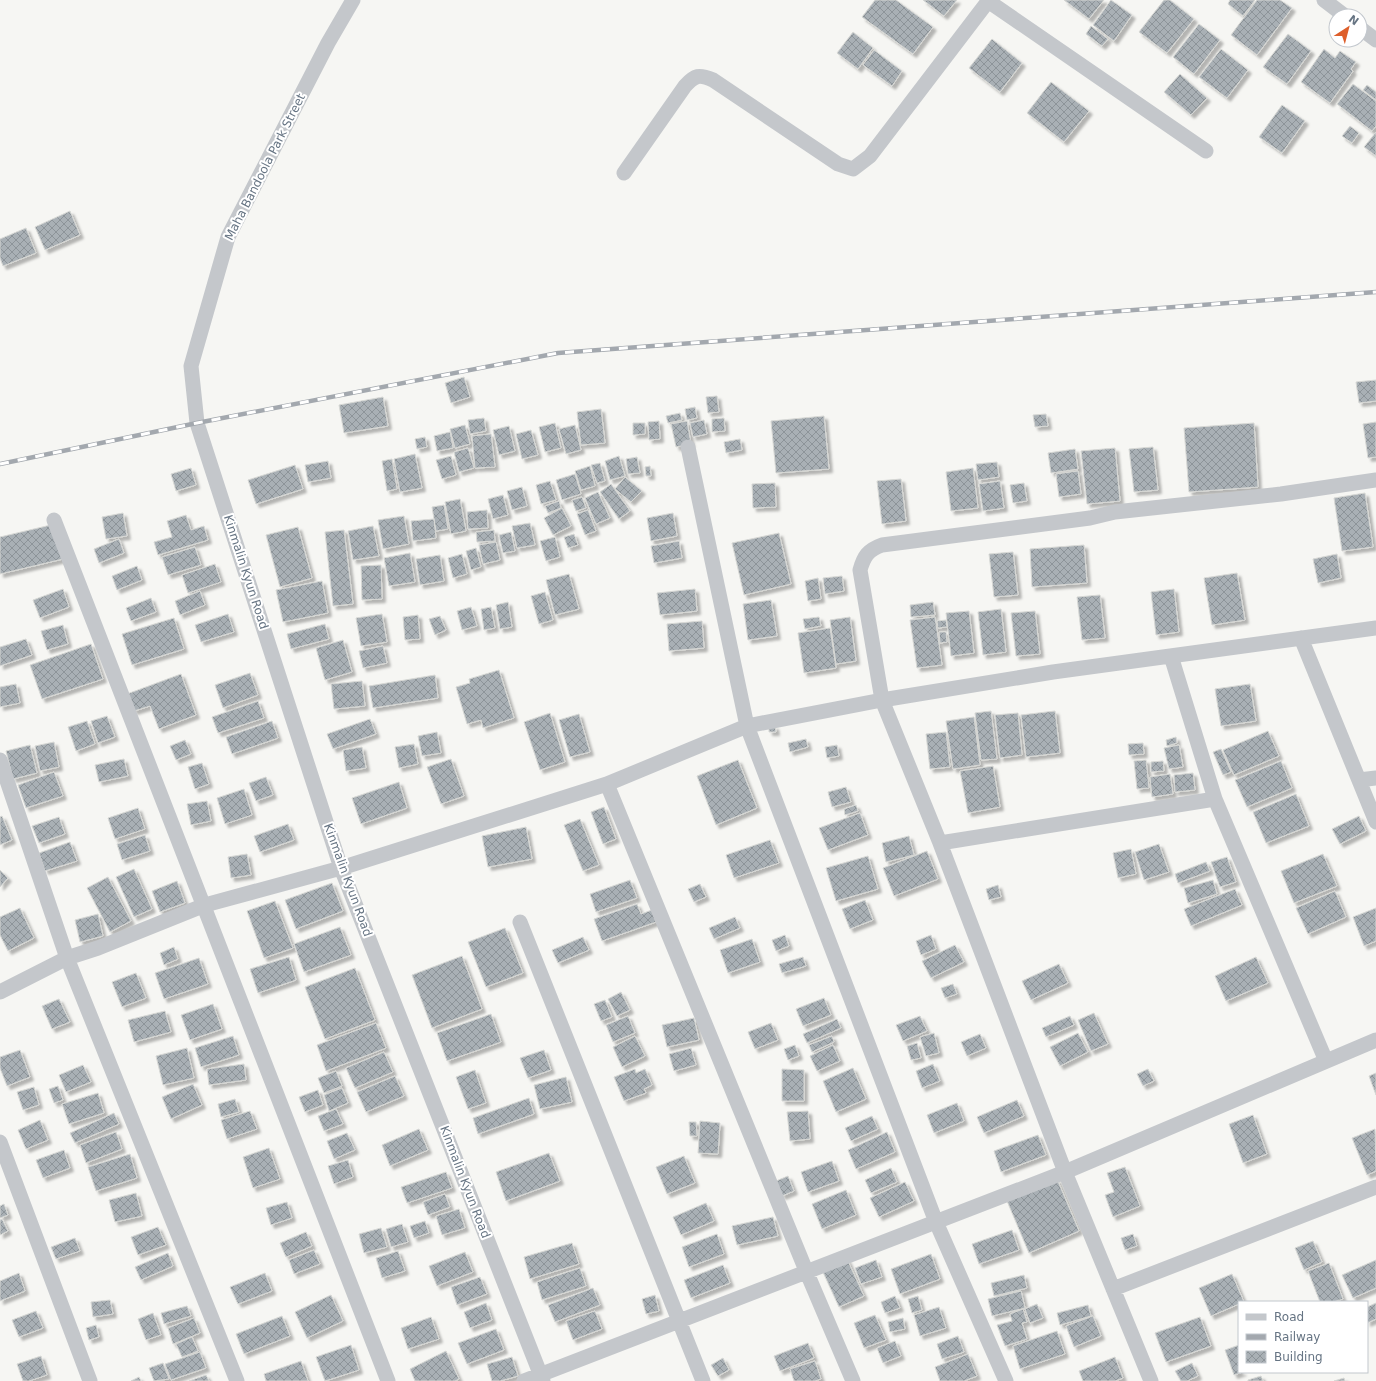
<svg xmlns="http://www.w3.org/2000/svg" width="1376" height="1381" viewBox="0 0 1376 1381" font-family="'DejaVu Sans',sans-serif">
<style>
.building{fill:url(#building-cross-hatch);stroke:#d7d8d5;filter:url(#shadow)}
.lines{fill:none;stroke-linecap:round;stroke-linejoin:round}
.minor{stroke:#c4c7cb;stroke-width:15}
.rail-casing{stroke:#a3a8ae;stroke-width:4.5}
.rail{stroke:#fff;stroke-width:3;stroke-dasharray:9;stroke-linecap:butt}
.labels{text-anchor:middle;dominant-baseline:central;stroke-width:4;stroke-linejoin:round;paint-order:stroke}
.street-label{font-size:12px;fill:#667483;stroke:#fff}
</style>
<defs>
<pattern id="building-cross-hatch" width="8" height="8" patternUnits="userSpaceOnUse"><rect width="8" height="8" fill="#a9b0b5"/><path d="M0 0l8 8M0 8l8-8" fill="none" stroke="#8d9499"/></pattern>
<filter id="shadow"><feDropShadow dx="3.5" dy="3.5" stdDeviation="1" flood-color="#0004"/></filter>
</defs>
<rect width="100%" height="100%" fill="#f6f6f3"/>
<path class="building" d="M875,0H896L933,27L913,54L862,17Z
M923,0H957L944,16Z
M1064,0H1104L1089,19Z
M1111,0L1132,15L1114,41L1093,25Z
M1164,0H1170L1194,19L1167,53L1139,32Z
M1230,0H1255L1243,16L1228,4Z
M1257,0H1280L1292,8L1257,55L1231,35Z
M1199,24L1220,40L1194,74L1173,57Z
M1091,26L1108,39L1102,46L1086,34Z
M853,32L873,48L858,69L837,53Z
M1288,34L1311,51L1287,84L1263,67Z
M992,39L1022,63L1000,92L969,68Z
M1221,49L1248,70L1227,98L1199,77Z
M1324,49L1335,58L1340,51L1356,62L1351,69L1353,71L1330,103L1301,82Z
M874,50L902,71L892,86L863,65Z
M1180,74L1207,98L1191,115L1164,92Z
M1051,82L1089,111L1064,142L1027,113Z
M1353,84L1376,101V126L1372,131L1337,104Z
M1367,85L1376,92V100L1363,90Z
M1282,105L1305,121L1282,153L1259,137Z
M1350,126L1359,133L1352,143L1342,136Z
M1376,132V156L1364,147Z
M70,211L80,235L45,250L35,227Z
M26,228L36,253L3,266L0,258V239Z
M464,377L470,397L451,403L445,383Z
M1376,380V401L1359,403L1356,382Z
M717,396L719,412L708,413L706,397Z
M383,397L388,426L344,433L339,405Z
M695,407L697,418L687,420L685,409Z
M601,409L605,443L581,445L577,412Z
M680,413L682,420L668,423L666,416Z
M1046,414L1048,426L1035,427L1033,415Z
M824,416L829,469L776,473L771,421Z
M484,418L486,431L470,434L468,420Z
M724,418L725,431L712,432V419Z
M704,420L707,434L693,437L690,423Z
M659,421L660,439L649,440L648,422Z
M687,421L691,444L676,447L671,424Z
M1376,422V457L1368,458L1363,424Z
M555,423L561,448L545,452L539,427Z
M633,423H645V434L633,435Z
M1254,423L1258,487L1189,492L1184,428Z
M465,425L470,444L455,448L450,429Z
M575,425L581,450L566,454L559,429Z
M509,426L515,451L499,455L493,430Z
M531,430L538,455L522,459L516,434Z
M450,432L453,448L437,451L434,436Z
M491,434L495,467L475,468L472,436Z
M425,437L427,447L417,449L415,439Z
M740,439L742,450L726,453L724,442Z
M1153,447L1158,490L1134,492L1129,449Z
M468,448L474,468L459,472L454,452Z
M1115,448L1120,501L1087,504L1081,451Z
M1075,449L1078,469L1051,473L1048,453Z
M415,454L422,488L400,492L394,459Z
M451,456L456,475L442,479L436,460Z
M619,456L625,476L610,480L605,461Z
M637,457L640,473L628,474L626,459Z
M392,459L397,489L387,491L382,461Z
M328,461L331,478L308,482L305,465Z
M997,462L999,477L978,480L976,464Z
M600,463L605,481L597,483L591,465Z
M295,465L303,489L256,504L248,480Z
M590,466L595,486L581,490L575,471Z
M650,466L651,476H646L645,467Z
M191,468L196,485L176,491L171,474Z
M973,468L978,508L951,511L946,472Z
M1078,471L1081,494L1059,497L1056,474Z
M575,474L581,494L562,500L556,480Z
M625,477L642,491L631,502L615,489Z
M901,479L906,521L882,524L877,481Z
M550,481L556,500L541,504L536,485Z
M1000,481L1004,508L983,511L979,484Z
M775,483L776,507L753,508L752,484Z
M1024,483L1027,501L1013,503L1010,485Z
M611,484L630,511L619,519L600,492Z
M522,487L527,506L512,510L507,491Z
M598,492L610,518L596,524L585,498Z
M1365,493L1373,547L1342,551L1334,498Z
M503,495L508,515L493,519L488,499Z
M582,497L586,508L576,511L572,500Z
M460,499L466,531L451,534L445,502Z
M559,501L561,508L548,513L545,506Z
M444,505L448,529L436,531L432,507Z
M562,508L571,526L553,535L544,518Z
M487,510L488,528L468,529L467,512Z
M588,510L596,531L585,535L577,514Z
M123,513L127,536L106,539L102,517Z
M673,513L677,536L651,541L647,518Z
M186,515L191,530L204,526L208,540L158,555L154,542L172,537L167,521Z
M404,516L409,544L383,549L378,520Z
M434,519L436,538L413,541L411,521Z
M530,523L535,545L517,548L512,526Z
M55,524L63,559L0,574V537Z
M373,526L379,556L353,560L348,531Z
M298,527L312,578L280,587L266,535Z
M344,530L353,604L333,606L325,532Z
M494,530L495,541L477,542L476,532Z
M511,532L515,551L503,553L499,535Z
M779,533L791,584L744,595L732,543Z
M574,534L578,545L568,548L564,537Z
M555,537L560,557L546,561L540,541Z
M119,539L124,553L99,563L94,549Z
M679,541L682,558L654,563L651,546Z
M496,542L500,560L483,564L479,545Z
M1084,545L1087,583L1032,587L1030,549Z
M195,547L201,565L168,575L162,557Z
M476,548L481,567L471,570L466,551Z
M1013,552L1018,595L994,597L989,554Z
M410,553L415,582L389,586L384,558Z
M462,554L467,574L453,578L448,558Z
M1337,554L1341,578L1318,583L1313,559Z
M440,555L444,581L420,585L416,559Z
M215,564L221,582L188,593L182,575Z
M381,565L382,599L362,600L361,566Z
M137,566L142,580L117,590L112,576Z
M1237,573L1245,620L1212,625L1204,578Z
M569,574L579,609L555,615L546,580Z
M842,576L844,591L825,594L823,578Z
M818,578L821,599L808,601L805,581Z
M322,581L328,613L283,622L276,590Z
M63,589L69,607L40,618L33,600Z
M695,589L697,611L660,615L657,593Z
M1174,589L1179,632L1156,635L1151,592Z
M200,591L205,605L180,615L175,601Z
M545,592L553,620L539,624L531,596Z
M1100,595L1105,638L1082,640L1077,597Z
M151,598L156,612L131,621L126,608Z
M771,600L777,636L748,640L743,604Z
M508,602L512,627L500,629L496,605Z
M933,602L935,615L911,617L910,605Z
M471,607L477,626L462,630L457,611Z
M491,607L495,628L484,630L481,609Z
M1001,609L1006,652L983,655L978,612Z
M969,611L974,653L951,656L946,613Z
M1035,611L1040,654L1016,656L1011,613Z
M228,614L234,632L201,642L195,625Z
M382,614L387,642L361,646L356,618Z
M418,615L420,639L405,640L403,617Z
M440,616L446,630L435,635L429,619Z
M819,617L821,626L805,629L803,619Z
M850,617L856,661L836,664L830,620Z
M935,617L942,665L917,668L910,620Z
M174,618L184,649L132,665L122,634Z
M946,620L947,627L938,628L937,621Z
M702,621L704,648L669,651L667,624Z
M325,624L329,639L291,649L287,634Z
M63,625L68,644L47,650L41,631Z
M830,628L836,668L804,673L798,633Z
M939,632H946L947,642L940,643Z
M26,639L32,655L0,666V647Z
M343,640L352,672L325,680L316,648Z
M91,644L103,679L42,699L30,665Z
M383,646L387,663L363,668L359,651Z
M499,670L514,718L483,728L481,720L467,724L456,687L470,683L469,679Z
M250,673L258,695L223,708L215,685Z
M181,674L196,715L159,729L150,706L134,711L127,694Z
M435,675L438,698L373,708L369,686Z
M362,681L365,706L334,709L331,684Z
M16,684L20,703L0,707V687Z
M1250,684L1256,721L1221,726L1215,689Z
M258,701L264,718L218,733L212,717Z
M991,711L997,759L981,760L975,713Z
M1055,711L1060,753L1026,757L1021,715Z
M550,713L565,762L540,770L524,722Z
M1018,713L1022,755L1000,758L995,715Z
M579,714L590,752L570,757L559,720Z
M107,716L115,737L98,743L91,721Z
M974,717L980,765L953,769L946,721Z
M370,719L376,734L333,749L327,734Z
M87,721L95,744L76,751L68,727Z
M272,721L278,738L232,754L226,737Z
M775,726L776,732H769V727Z
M1268,731L1279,756L1234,775L1223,750Z
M437,732L441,753L422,756L418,736Z
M946,732L950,767L930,769L926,734Z
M1176,737L1177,743L1167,746L1166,740Z
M806,739L808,747L790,752L788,743Z
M185,740L191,754L176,760L170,746Z
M54,742L59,767L40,771L35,746Z
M1143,743L1144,754L1129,755L1128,744Z
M414,744L418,764L399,768L395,747Z
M30,745L37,773L13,779L6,751Z
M837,745L839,756L827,758L825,747Z
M1179,745L1183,767L1169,769L1164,748Z
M362,747L366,768L346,771L343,750Z
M1221,749L1231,772L1223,775L1213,752Z
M124,759L128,776L99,782L95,765Z
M451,759L464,796L441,804L427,767Z
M738,760L757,808L716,825L697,776Z
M1146,760L1149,788L1137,789L1134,761Z
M1163,761L1164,771L1151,772V762Z
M1281,761L1292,788L1247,807L1235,780Z
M202,763L209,784L195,789L188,767Z
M993,766L1000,807L968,813L960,771Z
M54,772L63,796L26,808L18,785Z
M1193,773L1195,790L1175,792L1174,775Z
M1170,774L1173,794L1152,797L1150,777Z
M266,777L273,795L256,801L249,783Z
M399,782L407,808L361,824L352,798Z
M846,787L851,802L832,807L828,792Z
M244,789L252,815L225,824L217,798Z
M1296,794L1309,826L1266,843L1253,812Z
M207,801L211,821L191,825L187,804Z
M856,805L858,811L845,815L844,809Z
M604,807L616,839L603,844L591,812Z
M138,808L145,829L115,839L108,818Z
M860,813L868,835L828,850L819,828Z
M2,816L12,840L0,845V817Z
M1359,816L1366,831L1340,844L1332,829Z
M59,817L65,834L39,843L32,826Z
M580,819L599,865L583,871L564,825Z
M288,824L294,840L260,852L254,836Z
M526,827L532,859L488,867L482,836Z
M145,835L150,851L122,860L117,844Z
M909,836L914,855L886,862L882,843Z
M770,840L779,863L734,878L726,855Z
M70,842L77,861L45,871L39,853Z
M1159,844L1169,872L1144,880L1135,852Z
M1131,849L1136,874L1118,878L1113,853Z
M927,851L938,879L894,896L883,868Z
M247,854L251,875L231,878L228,857Z
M1323,854L1337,886L1294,903L1281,871Z
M868,856L878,889L836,901L826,868Z
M1227,857L1236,882L1220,887L1211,862Z
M1206,862L1210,871L1178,883L1175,874Z
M134,869L152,909L134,917L116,877Z
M0,870L8,878L0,887Z
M108,877L131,921L110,932L87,888Z
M630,880L637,898L596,912L590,894Z
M1213,880L1217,894L1188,903L1184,888Z
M177,881L185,903L160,912L152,891Z
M332,883L343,911L296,929L285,900Z
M700,884L706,897L694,902L688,889Z
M998,885L1001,897L989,900L986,889Z
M1235,889L1242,905L1191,926L1184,909Z
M1335,891L1346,917L1308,934L1296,908Z
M865,900L873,920L850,929L842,909Z
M275,901L293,948L264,958L247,911Z
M637,904L641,914L652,910L656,922L602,941L594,919Z
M20,908L34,938L8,951L0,935V917Z
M1376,908V941L1364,946L1353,917Z
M98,914L103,936L80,942L75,920Z
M735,917L740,928L714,939L709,928Z
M340,927L351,955L304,972L294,944Z
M505,928L523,973L486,987L468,942Z
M785,935L789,946L776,951L772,940Z
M931,935L936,949L921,955L916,941Z
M583,937L589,950L558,963L552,950Z
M752,939L760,962L728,973L720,950Z
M955,945L964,962L931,978L922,961Z
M174,947L178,959L164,965L160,953Z
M462,956L482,1009L432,1028L412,975Z
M289,957L296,980L258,993L250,969Z
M803,957L806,966L782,973L779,964Z
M1256,957L1268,983L1226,1001L1215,976Z
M199,958L208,984L164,999L155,973Z
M1059,964L1068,983L1031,1000L1022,981Z
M355,968L375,1020L325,1039L305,987Z
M136,973L146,998L122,1007L112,982Z
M953,984L957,994L945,998L941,988Z
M621,992L630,1010L617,1016L608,999Z
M824,998L831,1015L803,1026L796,1009Z
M59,999L70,1022L52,1029L42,1006Z
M605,1000L612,1017L601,1021L594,1004Z
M213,1004L222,1029L190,1040L181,1015Z
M165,1011L171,1032L134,1042L128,1020Z
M1094,1013L1108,1044L1091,1051L1078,1020Z
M491,1014L501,1042L447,1061L437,1033Z
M628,1016L635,1033L613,1042L606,1025Z
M920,1016L927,1031L903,1041L896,1025Z
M1070,1016L1074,1025L1046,1037L1042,1028Z
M694,1018L699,1040L667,1047L662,1025Z
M837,1019L841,1028L807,1043L803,1034Z
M376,1023L386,1048L326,1071L317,1045Z
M771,1023L778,1040L755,1049L748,1032Z
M934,1033L939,1053L926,1056L920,1037Z
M1078,1033L1088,1052L1060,1066L1050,1047Z
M980,1034L986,1048L967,1056L961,1042Z
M233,1036L239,1055L201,1067L195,1048Z
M635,1036L645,1056L622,1067L613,1047Z
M832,1036L834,1042L812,1052L809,1045Z
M917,1043L921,1058L911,1060L907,1046Z
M795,1045L799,1056L788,1060L784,1049Z
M833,1045L840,1061L817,1071L810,1056Z
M187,1048L194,1078L163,1085L156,1056Z
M691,1048L696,1065L674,1071L669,1054Z
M20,1050L30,1077L7,1086L0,1068V1057Z
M544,1050L551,1070L528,1078L520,1058Z
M384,1052L393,1072L355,1088L346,1068Z
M244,1064L246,1080L209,1085L207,1069Z
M933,1064L940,1081L922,1088L916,1071Z
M83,1065L91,1082L66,1092L59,1075Z
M853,1068L866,1099L836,1112L823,1081Z
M635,1069L636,1073L645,1069L652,1085L644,1089L646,1093L624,1101L614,1077Z
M782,1069L804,1070V1101H782Z
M1148,1069L1154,1081L1143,1086L1137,1074Z
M475,1070L486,1103L468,1109L456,1077Z
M336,1071L342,1086L324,1093L318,1078Z
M1376,1073V1095L1369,1076Z
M395,1076L404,1096L366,1112L357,1092Z
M566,1077L572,1102L540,1109L534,1085Z
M193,1084L202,1105L171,1119L162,1097Z
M58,1086L63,1100L54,1103L49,1089Z
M34,1087L39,1105L23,1110L17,1092Z
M342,1088L348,1103L329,1111L324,1095Z
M318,1090L323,1105L305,1112L299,1097Z
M98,1093L104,1113L69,1124L62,1104Z
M529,1098L534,1114L478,1134L473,1118Z
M235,1099L239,1112L221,1117L218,1104Z
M1017,1100L1024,1116L984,1133L977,1117Z
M957,1103L964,1121L934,1133L927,1115Z
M336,1109L343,1124L324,1131L318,1116Z
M250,1111L257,1129L227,1139L221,1120Z
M808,1111L810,1139L790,1141L787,1112Z
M114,1113L119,1124L75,1143L70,1133Z
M1253,1115L1267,1154L1243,1163L1229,1124Z
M872,1116L878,1129L851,1141L845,1128Z
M40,1120L48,1140L26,1149L18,1130Z
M700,1121L720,1123L718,1154L698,1153Z
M689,1122H696L697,1136H690Z
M419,1129L428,1150L390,1166L382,1145Z
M1375,1129L1376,1171L1367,1175L1352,1138Z
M116,1132L122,1149L86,1163L80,1145Z
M887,1132L895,1152L856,1169L848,1150Z
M347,1133L355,1150L334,1159L327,1141Z
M1038,1135L1046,1155L1001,1172L994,1151Z
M269,1148L280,1179L253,1188L243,1157Z
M64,1150L70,1168L43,1178L36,1160Z
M549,1153L560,1181L506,1201L496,1172Z
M130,1154L137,1178L96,1191L88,1167Z
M684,1156L695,1183L667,1194L656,1167Z
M348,1160L353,1177L334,1184L328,1166Z
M832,1161L839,1181L808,1192L801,1172Z
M1125,1167L1140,1206L1113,1217L1105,1195L1114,1192L1107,1173Z
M891,1168L897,1182L871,1193L865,1180Z
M446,1172L452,1188L407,1203L401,1187Z
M788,1176L794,1191L782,1196L776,1181Z
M1057,1179L1079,1231L1029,1253L1007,1201Z
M905,1182L914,1201L879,1217L870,1198Z
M846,1190L856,1215L822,1229L812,1204Z
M136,1193L142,1216L115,1222L109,1200Z
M445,1194L450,1207L428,1215L423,1202Z
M287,1202L292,1218L271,1225L266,1208Z
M706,1203L714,1221L681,1235L673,1217Z
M4,1204L8,1215L0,1218V1206Z
M459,1209L465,1228L442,1235L436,1216Z
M773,1217L778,1236L737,1245L732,1226Z
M2,1219L8,1231L0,1235V1220Z
M425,1221L429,1233L414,1238L410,1226Z
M402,1224L408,1242L391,1247L386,1229Z
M158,1227L166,1245L138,1255L131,1237Z
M381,1228L387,1247L364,1253L359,1234Z
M1012,1230L1019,1250L979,1264L972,1244Z
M306,1232L312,1246L286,1257L280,1243Z
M717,1234L724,1254L689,1267L682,1247Z
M1133,1234L1137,1246L1125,1250L1121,1238Z
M75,1238L80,1251L56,1259L51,1247Z
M1313,1241L1322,1262L1304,1270L1295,1248Z
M572,1243L579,1264L530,1279L524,1257Z
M314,1250L320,1264L294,1274L289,1260Z
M398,1251L405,1271L382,1278L376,1258Z
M465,1252L473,1272L437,1286L429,1266Z
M168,1253L173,1266L141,1280L135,1267Z
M931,1254L940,1279L900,1294L891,1269Z
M847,1259L864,1296L839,1307L822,1270Z
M876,1260L882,1277L861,1284L855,1268Z
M1376,1260V1288L1353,1298L1342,1275Z
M1329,1263L1343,1299L1333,1302H1320L1308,1271Z
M723,1265L730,1283L691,1298L684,1280Z
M580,1268L586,1286L542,1300L537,1282Z
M19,1273L25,1291L0,1301V1281Z
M265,1273L272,1291L238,1304L230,1287Z
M1232,1274L1244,1302H1239V1304L1211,1316L1199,1288Z
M1024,1275L1027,1288L994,1296L991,1283Z
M480,1277L487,1294L457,1305L451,1287Z
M593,1288L600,1305L555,1322L548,1305Z
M1021,1291L1025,1308L992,1316L988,1299Z
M331,1295L343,1321L307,1338L295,1312Z
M655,1295L659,1311L646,1314L642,1299Z
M895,1296L900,1308L885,1313L881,1302Z
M918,1296L922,1310L912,1313L908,1299Z
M110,1300L113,1314L93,1317L91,1302Z
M486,1303L492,1320L470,1328L464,1312Z
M1376,1303V1319L1367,1323V1307Z
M1037,1304L1043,1318L1030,1323L1025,1309Z
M1088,1305L1091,1316L1060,1325L1057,1313Z
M187,1306L191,1316L164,1324L161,1313Z
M939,1307L946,1328L920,1336L914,1315Z
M1023,1309L1027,1322L1022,1323L1027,1339L1005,1346L997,1325L1012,1321L1010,1314Z
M36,1311L43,1328L19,1337L12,1320Z
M595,1311L602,1329L573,1340L566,1321Z
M153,1313L161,1335L146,1340L138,1319Z
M875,1315L886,1340L864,1348L854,1323Z
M282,1316L290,1336L244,1354L236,1334Z
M1093,1316L1101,1336L1074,1347L1066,1326Z
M431,1317L439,1339L408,1349L401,1328Z
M1200,1317L1211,1346L1166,1362L1155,1333Z
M194,1318L200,1333L173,1344L168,1328Z
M903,1318L905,1329L890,1332L888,1322Z
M96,1325L99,1337L89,1340L86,1328Z
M496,1329L504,1350L467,1364L458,1343Z
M1057,1331L1065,1354L1020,1369L1013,1346Z
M958,1336L964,1352L942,1359L937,1344Z
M192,1337L198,1351L182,1357L176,1344Z
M895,1341L901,1356L883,1363L877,1348Z
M808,1343L814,1358L780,1371L774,1356Z
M351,1345L359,1370L325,1381L316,1357Z
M1239,1345V1372H1243L1234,1375L1225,1350Z
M446,1351L459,1379L455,1381H415L410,1369Z
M200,1352L206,1368L171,1380L165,1364Z
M968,1354L977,1376L964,1381H940L935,1367Z
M41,1356L47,1375L29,1381H23L17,1364Z
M512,1357L518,1376L500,1381H492L487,1364Z
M1115,1357L1123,1378L1115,1381H1083L1079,1371Z
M723,1358L729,1370L718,1376L711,1365Z
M301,1361L308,1381H266L264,1374Z
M815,1361L821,1379L815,1381H794L790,1369Z
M163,1363L169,1379L154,1381L149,1368Z
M1192,1363L1198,1376L1187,1381H1181L1175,1371Z
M206,1375L209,1381H189Z
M1261,1376L1263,1381H1248V1380Z
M139,1377L141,1381H131Z
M1344,1378L1345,1381H1334Z"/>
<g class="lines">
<path class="minor" d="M353,0L328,43L228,237L191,366L197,423L341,868L543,1381
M1324,0L1345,16
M988,1L1206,151
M1360,28L1376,40
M624,173L685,86C695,75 699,74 713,80L838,164L853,169L870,156L989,0
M688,447L747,726L936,1222L1006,1381
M54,520L388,1381
M1301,638L1376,822
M1171,656L1215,799L1326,1061
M0,760L67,958L237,1381
M1359,780L1376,778
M607,784L807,1273L853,1381
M940,843L1215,799
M520,922L703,1381
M0,992L67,958L98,948L205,905L341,868L607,784L747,726L882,700L1053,672L1376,628
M0,1142L90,1381
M1113,1289L1376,1187
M524,1381L1065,1172L1376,1040
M1151,1381L1065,1172L940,843L882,700L860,570C864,556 868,550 882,545L1090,518L1115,512L1281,494L1376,480"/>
<g class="rail-casing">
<path id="rail" d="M0,464L197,423L558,353L1376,292"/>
</g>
<use href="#rail" class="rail"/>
</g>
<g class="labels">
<g class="street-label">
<text transform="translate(265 167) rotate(-63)">Maha Bandoola Park Street</text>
<text transform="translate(246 572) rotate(72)">Kinmalin Kyun Road</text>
<text transform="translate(348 880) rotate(70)">Kinmalin Kyun Road</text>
<text transform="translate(465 1182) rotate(69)">Kinmalin Kyun Road</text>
</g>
</g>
<rect x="1238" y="1301" width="130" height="72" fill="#ffffff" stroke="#c2c7cd"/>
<rect x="1246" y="1314" width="20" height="6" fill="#c4c7cb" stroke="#c2c7cd"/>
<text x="1274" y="1321" font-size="12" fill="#667483">Road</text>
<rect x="1246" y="1334" width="20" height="6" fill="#a3a8ae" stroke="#c2c7cd"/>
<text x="1274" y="1341" font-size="12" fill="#667483">Railway</text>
<rect x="1246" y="1351" width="20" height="12" fill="url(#building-cross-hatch)" stroke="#c2c7cd"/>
<text x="1274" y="1361" font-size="12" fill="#667483">Building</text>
<g transform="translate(1348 28) rotate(36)"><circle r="19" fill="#ffffff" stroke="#c2c7cd"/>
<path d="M0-3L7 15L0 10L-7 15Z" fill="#de5f2b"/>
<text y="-6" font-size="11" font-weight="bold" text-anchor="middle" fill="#667483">N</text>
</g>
</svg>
